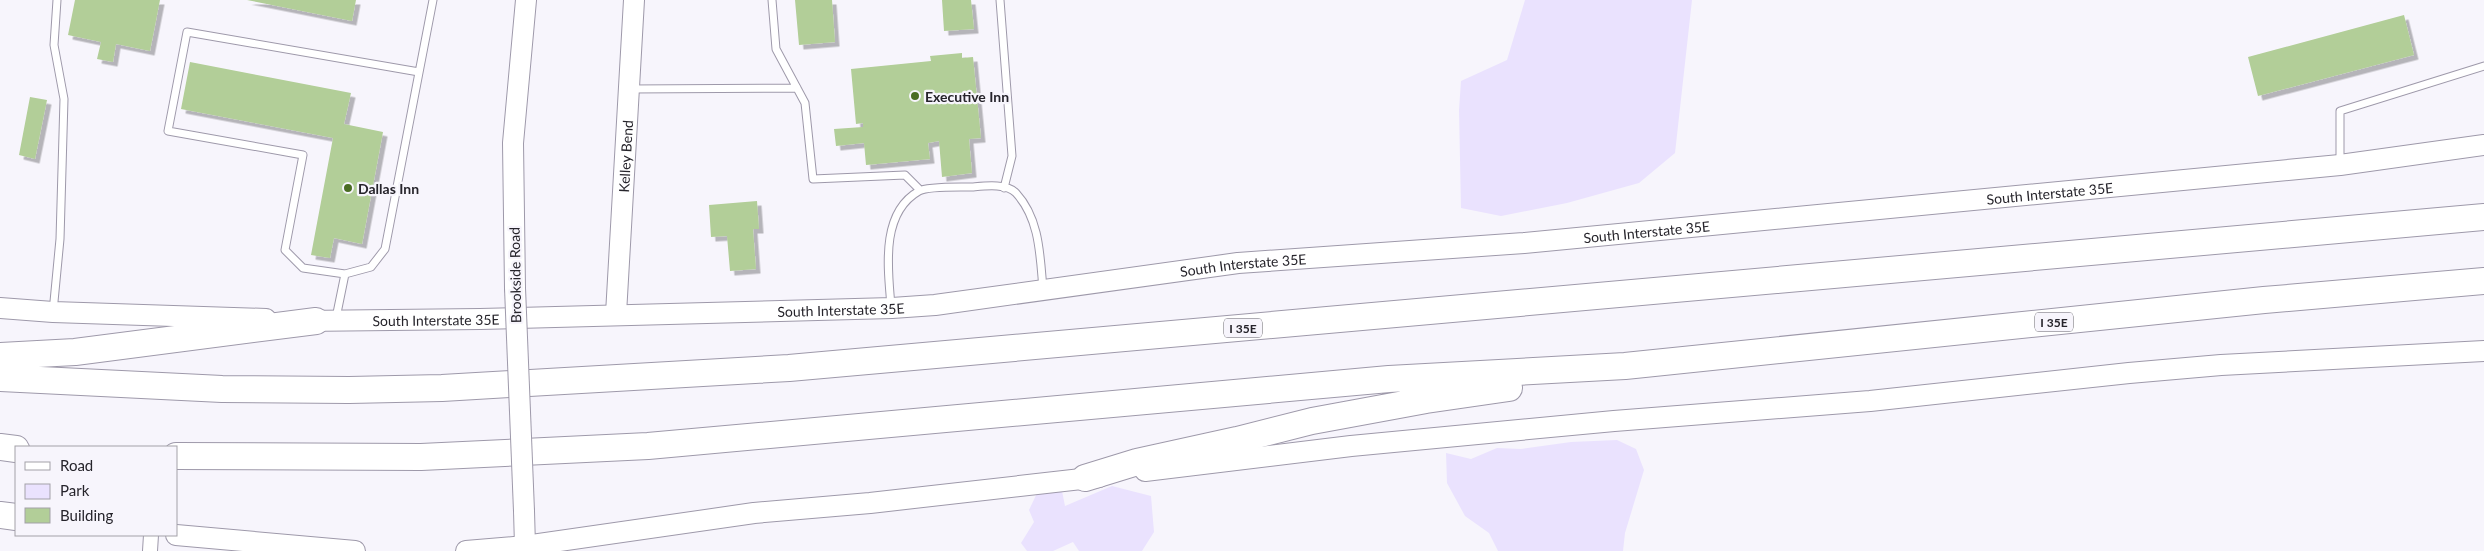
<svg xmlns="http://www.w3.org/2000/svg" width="2484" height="551" viewBox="0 0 2484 551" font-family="Lato,sans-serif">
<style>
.green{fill:#eae2fe}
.building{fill:#b2ce98;filter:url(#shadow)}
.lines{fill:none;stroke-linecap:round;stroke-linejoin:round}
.lane-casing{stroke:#9e99aa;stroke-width:9}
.street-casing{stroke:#9e99aa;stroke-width:16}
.secondary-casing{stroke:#9e99aa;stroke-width:22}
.highway-casing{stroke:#9e99aa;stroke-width:28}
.lane{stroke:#fff;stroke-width:7}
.street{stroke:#fff;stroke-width:14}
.secondary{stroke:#fff;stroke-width:20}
.highway{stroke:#fff;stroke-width:26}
.secondary-bridge-casing{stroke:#9e99aa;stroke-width:22;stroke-linecap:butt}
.secondary-bridge{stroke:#fff;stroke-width:20}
.poi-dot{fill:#4a6c23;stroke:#f7f5fc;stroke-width:2}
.labels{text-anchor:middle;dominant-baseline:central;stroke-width:4.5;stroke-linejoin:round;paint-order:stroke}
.shield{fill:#f7f5fc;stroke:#65636a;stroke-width:1}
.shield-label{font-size:12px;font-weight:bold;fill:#26242b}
.poi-label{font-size:14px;font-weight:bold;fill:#26242b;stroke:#f7f5fc;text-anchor:start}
.street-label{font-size:14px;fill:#26242b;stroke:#f7f5fc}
</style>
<defs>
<filter id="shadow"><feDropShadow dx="4.5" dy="4.5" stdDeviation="0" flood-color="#0004"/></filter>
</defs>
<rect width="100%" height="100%" fill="#f7f5fc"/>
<path class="green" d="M1525,0H1692L1675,153L1639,183L1567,203L1501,216L1461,208L1459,110L1461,81L1507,60Z
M1617,440L1636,449L1644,470L1625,533L1623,551H1498L1489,533L1465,516L1447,483L1446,453L1471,459L1497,448L1521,449L1571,442Z
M1112,486L1151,496L1154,532L1142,551H1079L1073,542L1053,551H1027L1021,543L1034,522L1029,510L1038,491H1062L1065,506Z"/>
<path class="building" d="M75,0H160L150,51L116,44L113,62L97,59L101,42L68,35Z
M247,0H356L352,21Z
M795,0H832L835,42L799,45Z
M942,0H971L974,29L944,31Z
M2404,15L2414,55L2258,96L2248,57Z
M962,53V58L973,57L981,138L969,139L972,173L942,177L939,141L928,143L930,159L866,165L864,143L836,146L834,129L863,127V123L856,124L851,69L931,61L930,56Z
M190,62L351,93L344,124L383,132L362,244L334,238L330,258L311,255L333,138L181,109Z
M30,97L47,100L35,159L19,155Z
M757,201L759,229H753L756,269L730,271L727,236L711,237L709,205Z"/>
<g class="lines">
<g class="lane-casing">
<path id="lane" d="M772,0L776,49L805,103L813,179L905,175L920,190
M1000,0L1012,156L1004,188
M630,89L797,88
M2340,164V111L2484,66
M345,274L303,268L285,250L303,155L168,131L187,32L419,72
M891,306C888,269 880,213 919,191C928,186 960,187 972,187C984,186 1007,183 1016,193C1040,219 1040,256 1043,289
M53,312L60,239L64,99L54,45L57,0
M336,318L345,274L371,267L385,249L433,0"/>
</g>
<g class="street-casing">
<path id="street" d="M150,551L151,535"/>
</g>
<g class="secondary-casing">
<g id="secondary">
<path d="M515,288L513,143L526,0"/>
<path d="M0,308L53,312L266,319"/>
<path id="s1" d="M616,314L634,0"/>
<path id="s2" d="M302,321L480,319L892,308L935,305L1238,263L1524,243L2340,165L2484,145"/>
<path d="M1145,471L1351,446L1614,421L1870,401L2129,373L2221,365L2484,351"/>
<path d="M524,511L525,546"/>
<path d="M176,535L355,551"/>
<path d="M466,551L525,546L754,513L870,503L1099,477"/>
</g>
</g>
<g class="highway-casing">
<path id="highway" d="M0,356L75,352L316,321
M0,378L222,389L349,390L442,388L789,368L2484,217
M0,447L16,449
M176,456L421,457L648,446L1389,379L1625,366L2264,300L2484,281
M1085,478L1137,462L1237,440L1312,421L1426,400L1509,388
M0,515L16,517"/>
</g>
<use href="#lane" class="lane"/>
<use href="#street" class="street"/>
<use href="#secondary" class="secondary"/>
<use href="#highway" class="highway"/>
<g class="secondary-bridge-casing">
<path id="secondary-bridge" d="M515,288L524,511"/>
</g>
<use href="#secondary-bridge" class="secondary-bridge"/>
</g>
<g class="poi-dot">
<circle cx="915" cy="96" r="5"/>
<circle cx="348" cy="188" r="5"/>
</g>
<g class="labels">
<g class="shield">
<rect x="2035" y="312.5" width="38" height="19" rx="4"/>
<rect x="1224" y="318.5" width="38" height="19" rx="4"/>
</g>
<g class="shield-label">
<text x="2054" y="322">I 35E</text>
<text x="1243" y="328">I 35E</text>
</g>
<g class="poi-label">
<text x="925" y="96">Executive Inn</text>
<text x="358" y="188">Dallas Inn</text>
</g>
<g class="street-label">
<text stroke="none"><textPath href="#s1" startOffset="158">Kelley Bend</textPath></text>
<text stroke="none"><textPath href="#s2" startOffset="1754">South Interstate 35E</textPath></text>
<text stroke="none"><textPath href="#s2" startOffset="1349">South Interstate 35E</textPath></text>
<text stroke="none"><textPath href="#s2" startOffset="944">South Interstate 35E</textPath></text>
<text transform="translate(515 275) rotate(-91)">Brookside Road</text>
<text stroke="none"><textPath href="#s2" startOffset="539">South Interstate 35E</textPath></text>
<text stroke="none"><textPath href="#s2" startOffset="134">South Interstate 35E</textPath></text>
</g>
</g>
<rect x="15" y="446" width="162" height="90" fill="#f7f5fc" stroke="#a3a1a8"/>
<rect x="25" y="462" width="25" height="8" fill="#ffffff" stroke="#a3a1a8"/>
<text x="60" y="471" font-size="15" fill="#26242b">Road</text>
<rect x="25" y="484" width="25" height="15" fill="#eae2fe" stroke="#a3a1a8"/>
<text x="60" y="496" font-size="15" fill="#26242b">Park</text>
<rect x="25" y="508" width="25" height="15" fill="#b2ce98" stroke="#a3a1a8"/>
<text x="60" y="521" font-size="15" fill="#26242b">Building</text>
</svg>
